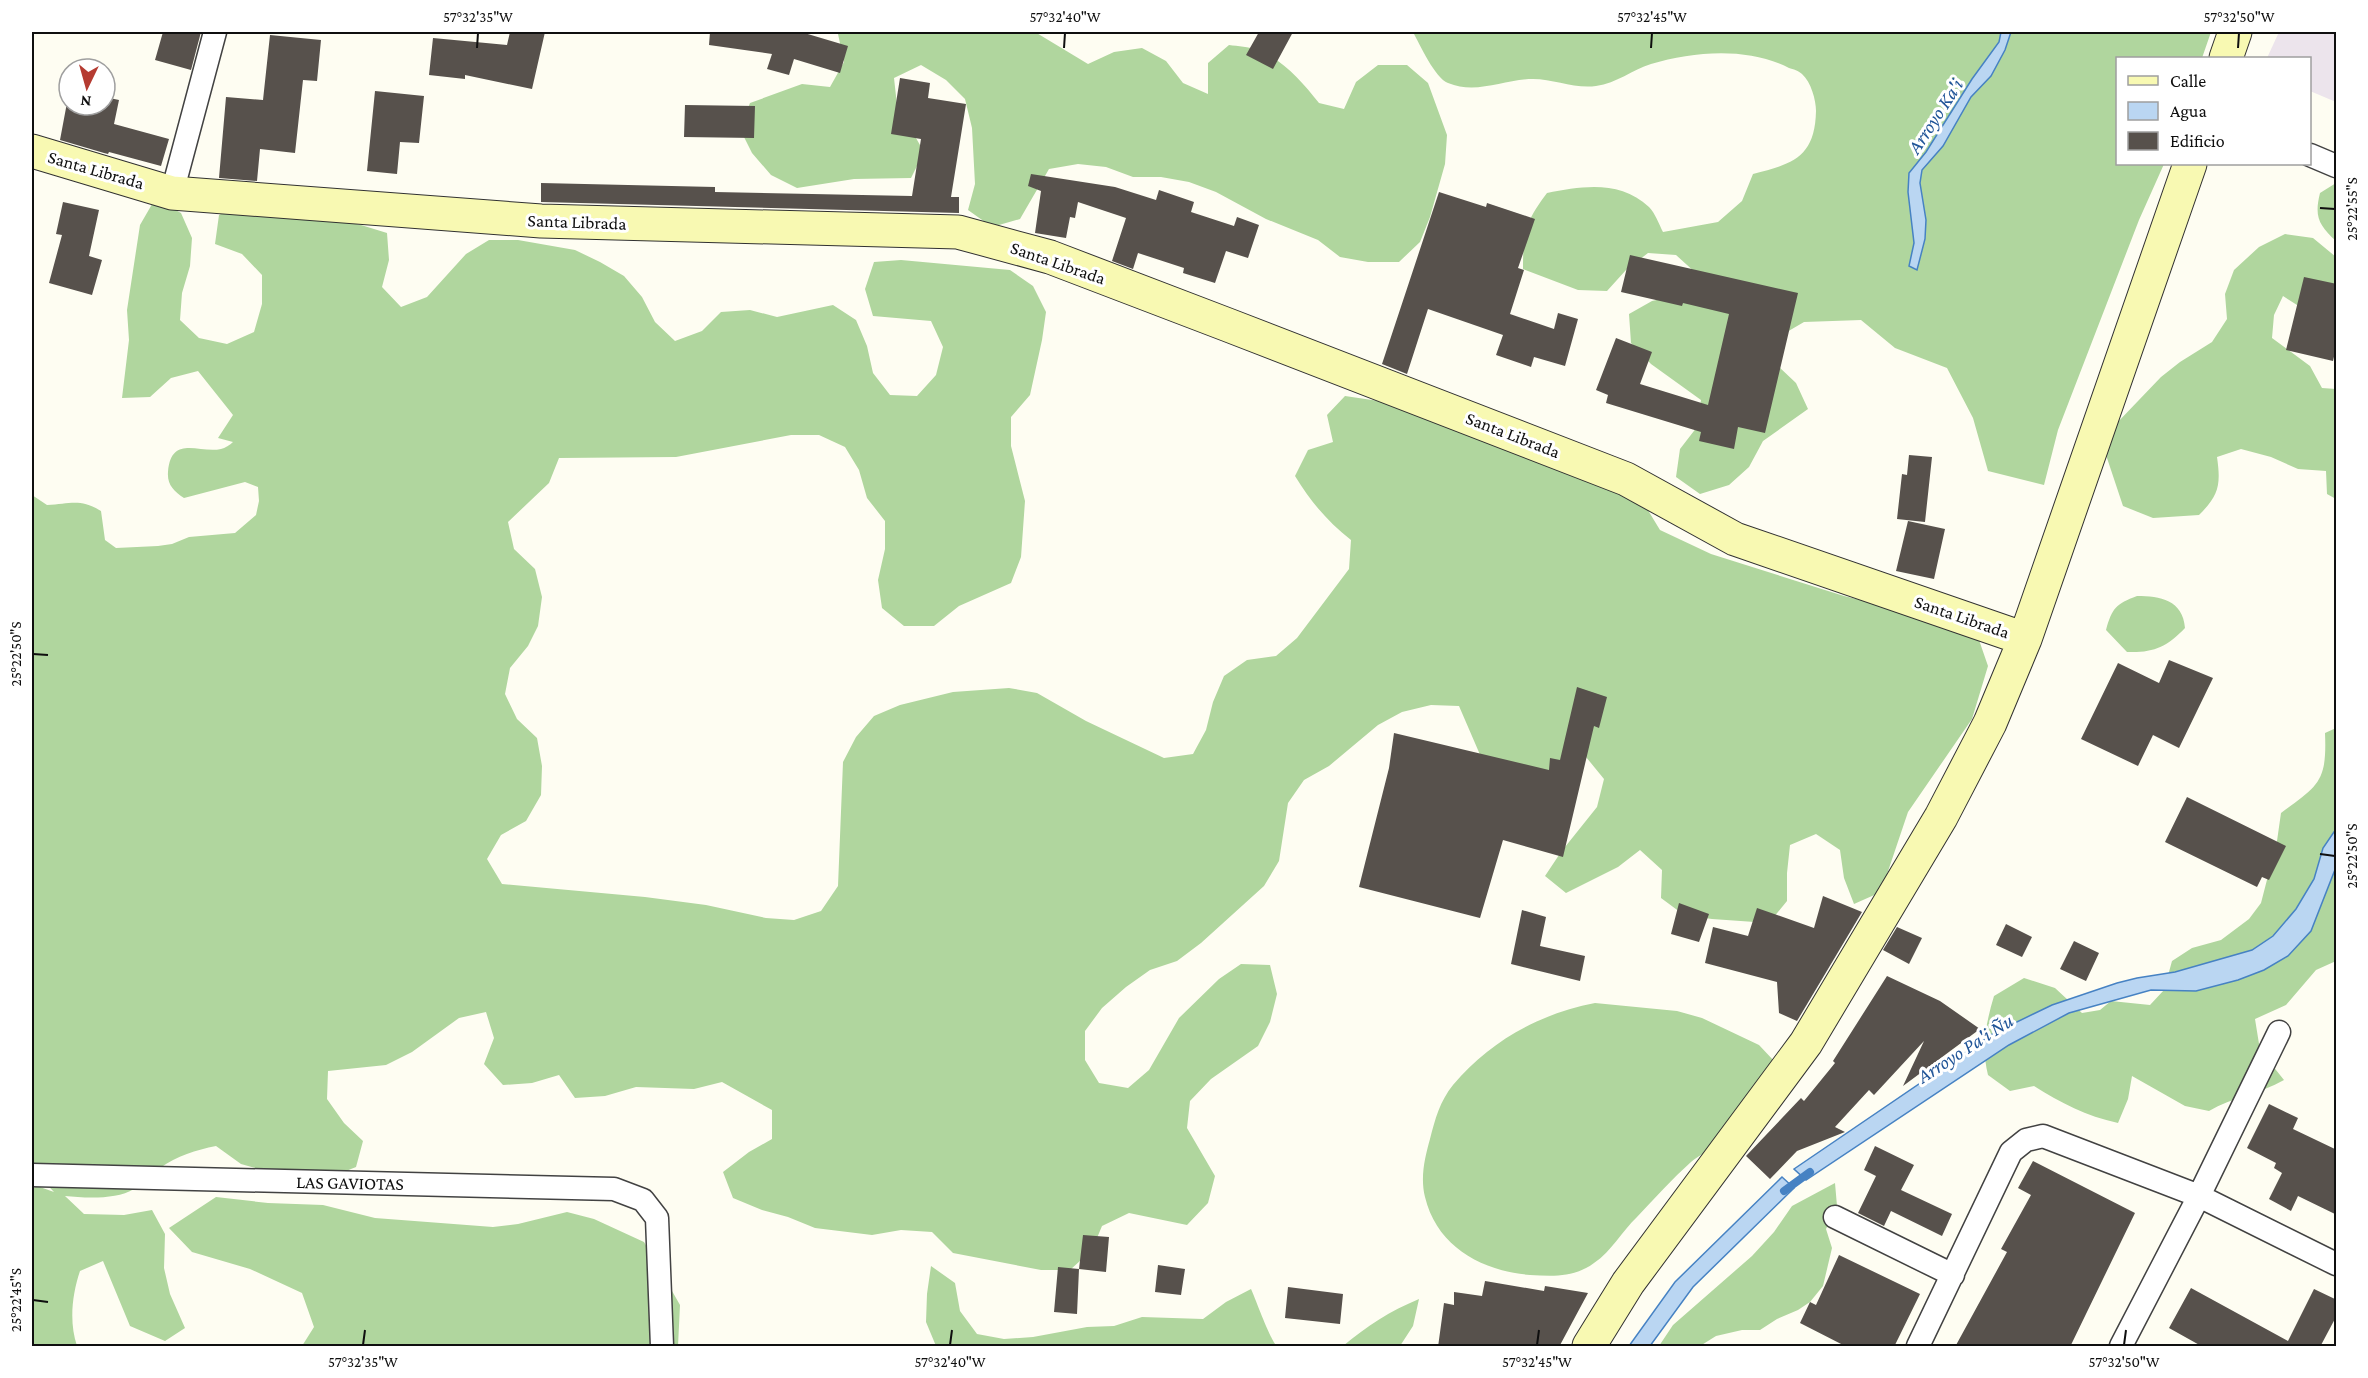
<svg xmlns="http://www.w3.org/2000/svg" width="2368" height="1378" viewBox="0 0 2368 1378" font-family="'Crimson Pro',serif">
<style>
.industrial{fill:#ece4ec}
.forest{fill:#b0d69e}
.water{fill:#bad6f2;stroke:#4682c3;stroke-width:1.5}
.lines{fill:none;stroke-linecap:round;stroke-linejoin:round}
.stream{stroke:#4682c3;stroke-width:8}
.building{fill:#57514c}
.street-casing{stroke:#424242;stroke-width:25}
.secondary-casing{stroke:#313131;stroke-width:35}
.street{stroke:#fff;stroke-width:22}
.secondary{stroke:#f8f9b2;stroke-width:33}
.ticks{fill:none;stroke:#0f0f0f;stroke-width:2}
.labels{text-anchor:middle;dominant-baseline:central;stroke-width:6;stroke-linejoin:round;paint-order:stroke}
.street-label{font-size:18px;fill:#0f0f0f;stroke:#fff}
.water-label{font-size:20px;font-style:italic;fill:#215598;stroke:#fff}
.neatline{fill:none;stroke:#0f0f0f;stroke-width:2}
.ticks-label{font-size:15px;text-anchor:middle;fill:#0f0f0f}
</style>
<rect width="100%" height="100%" fill="#fefdf2"/>
<path class="industrial" d="M2279,32H2336V102L2310,91V58H2267Z"/>
<path class="forest" d="M831,32H1035L1088,64L1114,52L1142,48L1166,61L1183,83L1208,94V63L1229,45C1238,46 1249,47 1257,50C1284,60 1302,82 1319,103L1344,109L1356,82L1378,65H1407L1428,83L1447,135L1445,164L1430,217L1420,242L1399,262H1368L1340,257L1318,240L1266,219L1216,192L1189,182L1161,177H1133L1106,167L1078,164L1049,169L1020,219L992,227L968,210L975,184L972,128L965,99L946,80L921,65L894,78L897,105L924,152L911,178L854,179L797,188L771,175L752,153L740,129L750,103L802,84L830,87L844,62L838,34Z
M1413,32H2211L2202,58H2118V164H2164L2139,220L2058,430L2044,485L1988,471L1973,418L1947,368L1895,348L1861,320L1804,322L1780,336L1776,364L1796,383L1808,409L1763,441L1749,467L1729,485L1700,494L1676,477L1680,449L1697,427L1701,400L1651,364L1631,343L1629,314L1652,301L1679,295L1697,274L1676,255L1648,253L1626,270L1607,291L1578,290L1523,269C1523,234 1525,222 1547,193C1583,186 1620,180 1649,207C1655,213 1659,224 1663,232L1718,222L1742,201L1753,174C1793,164 1815,157 1816,111C1816,100 1811,82 1802,74C1799,71 1793,69 1789,68C1748,47 1695,51 1651,64C1632,70 1617,83 1596,86C1575,89 1554,79 1533,79C1504,79 1477,95 1448,83C1435,78 1420,45 1413,32Z
M2336,183V241C2319,225 2314,217 2320,193Z
M155,199L181,213L192,238L190,266L182,293L180,320L199,338L227,344L254,332L262,304V275L242,254L215,244L219,215L245,201L361,225L387,233L389,260L382,287L401,307L427,297L466,254L489,240H518L575,250L600,262L624,276L642,297L655,322L675,341L702,331L721,312L750,310L777,317L833,305L856,320L867,346L873,373L890,395L917,396L936,375L943,347L931,321L873,316L865,289L874,262L901,260L1010,270L1033,286L1046,312L1042,340L1030,395L1011,417V446L1025,501L1021,557L1011,583L959,606L934,626H904L882,608L878,580L885,549V521L867,498L859,470L845,447L819,435H791L676,457L559,458L549,483L508,522L514,549L535,569L542,597L538,626L528,646L510,668L505,694L517,719L537,738L542,766L541,795L526,821L501,835L487,859L502,884L645,897L706,905L766,918L794,920L821,911L838,886L843,762L856,737L874,716L900,705L953,692L1009,688L1037,693L1086,721L1164,758L1193,754L1206,730L1213,702L1224,676L1247,660L1276,656L1297,638L1349,569L1351,540C1327,521 1311,502 1295,476L1308,450L1333,442L1327,415L1345,396L1399,404L1508,438L1646,507L1660,530L1711,554L1844,596L1873,603L1979,640L1988,666L1972,719L1908,812L1881,892L1854,904L1844,878L1840,850L1816,834L1790,845L1787,873V901L1769,923L1712,919L1684,915L1661,898L1662,870L1640,850L1618,867L1566,893L1545,876L1561,852L1597,807L1604,779L1586,757L1539,788L1481,757L1459,706L1431,705L1402,712L1378,725L1329,766L1304,780L1288,803L1279,861L1264,886L1201,943L1177,961L1150,970L1126,987L1102,1008L1085,1031V1060L1099,1083L1128,1088L1149,1070L1179,1018L1219,979L1241,964L1270,965L1277,994L1270,1022L1258,1046L1211,1079L1190,1101L1187,1128L1215,1176L1208,1203L1187,1225L1129,1213L1102,1226L1092,1250L1070,1270H1041L953,1253L932,1232L901,1230L872,1235L815,1228L788,1217L762,1210L733,1198L723,1172L749,1152L772,1139V1110L722,1082L694,1089L636,1087L605,1096L575,1098L559,1075L532,1083L503,1085L484,1064L494,1038L486,1012L459,1018L412,1052L386,1065L328,1071L327,1099L344,1123L363,1141L356,1167L326,1179L296,1180L241,1164L216,1146C196,1150 177,1156 160,1168C151,1174 144,1183 134,1189C116,1200 85,1198 65,1196L84,1214L124,1215L152,1210L165,1234L164,1268L170,1294L185,1328L165,1341L130,1326L103,1261L80,1271C72,1295 69,1322 77,1346H32V1189L37,1186L54,1192L32,1169V495L47,505C70,504 80,498 101,511L105,540L116,548L158,546L172,544L189,537L235,533L256,515L259,501L258,487L245,482L184,498C174,491 167,485 168,472C171,434 200,454 221,449C225,448 230,445 233,442L218,438L233,415L198,371L171,378L150,397L122,398L129,340L127,310L140,225Z
M2285,234L2313,238L2336,257V287L2325,299L2297,305L2283,296L2274,315L2272,338L2310,366L2322,388L2336,389V499L2327,494L2326,471L2298,469L2271,457L2241,449L2217,457C2221,485 2219,495 2199,515L2153,518L2123,506L2104,449L2115,425L2161,377L2180,362L2212,342L2227,319L2225,294L2234,270L2259,247Z
M2137,596C2160,596 2183,600 2185,628C2167,647 2153,653 2127,652L2106,630C2112,608 2116,604 2137,596Z
M2336,728V961L2316,970L2286,1005L2255,1019L2260,1050L2284,1080C2260,1094 2232,1097 2209,1111L2185,1106L2132,1076L2128,1099L2118,1123C2086,1116 2061,1103 2034,1086L2010,1091L1988,1075C1981,1047 1986,1023 1994,996L2024,978L2055,988L2082,1013L2100,1010L2111,1001L2150,1005L2164,990L2172,961L2192,948L2221,940L2249,919L2261,903L2277,841L2281,813C2319,785 2327,782 2325,733Z
M1595,1003L1677,1011L1702,1018L1759,1045L1775,1062C1756,1089 1738,1118 1717,1143C1710,1151 1699,1155 1691,1162C1672,1179 1655,1198 1637,1217C1622,1231 1612,1251 1594,1263C1574,1278 1553,1276 1530,1275C1482,1271 1437,1247 1425,1197C1420,1177 1425,1157 1430,1139C1435,1119 1440,1101 1453,1085C1490,1041 1539,1014 1595,1003Z
M1835,1183L1837,1206L1826,1229L1832,1248L1823,1286L1810,1302L1798,1310L1777,1319L1760,1330H1742L1716,1336L1700,1346H1659L1673,1325L1752,1256L1774,1232L1792,1206Z
M216,1197L268,1203L323,1205L375,1218L493,1227L518,1224L567,1212L594,1219L644,1242L680,1305L678,1346H302L314,1327L302,1293L250,1269L192,1252L169,1228Z
M931,1266L955,1283L960,1311L977,1334L1004,1339L1033,1337L1087,1327L1114,1326L1142,1317L1203,1319L1226,1302L1251,1289C1256,1300 1271,1342 1277,1346H936L926,1322L927,1294Z
M1419,1299L1413,1326L1400,1346H1343C1367,1326 1390,1311 1419,1299Z"/>
<path class="water" d="M2001,32H2011L2005,50L1991,76L1971,97L1943,146L1922,170L1920,183L1926,220L1925,239L1917,270L1909,266L1914,243L1908,192L1909,173L1926,152L1972,79L1999,42Z
M2336,829V867L2311,931L2288,956L2264,970L2238,980L2196,991L2151,990L2069,1013L2009,1045L1806,1180L1794,1169L1994,1033L2052,1005L2117,983L2137,978L2175,972L2252,950L2273,936L2296,909L2314,879L2323,848Z
M1782,1177L1794,1188L1693,1287L1650,1346H1629L1675,1282Z"/>
<g class="lines">
<path class="stream" d="M1784,1191L1810,1172"/>
</g>
<path class="building" d="M163,32H201L191,70L155,60Z
M510,32H545L532,89L465,75V79L429,75L433,38L507,45Z
M710,32H801L848,46L840,73L794,59L789,75L767,69L772,54L709,45Z
M1259,32H1293L1273,69L1246,55Z
M270,35L321,40L317,81L303,80L295,153L260,149L257,181L219,178L226,97L263,100Z
M900,78L930,83L928,98L966,104L951,197H959V213L541,202V183L715,187V192L912,196L921,139L891,134Z
M375,91L424,96L419,143L400,142L397,174L367,171Z
M69,92V105H105V97L119,100L114,124L169,139L161,166L109,152L108,154L104,153L60,140Z
M685,105L755,106L754,138L684,137Z
M1031,174L1115,187L1156,200L1159,190L1194,202L1191,212L1234,226L1237,217L1259,225L1248,258L1226,251L1215,283L1183,273L1184,268L1138,253L1133,269L1112,261L1126,218L1078,202L1075,218L1070,217L1066,238L1035,233L1041,191L1028,186Z
M1439,192L1486,207L1487,203L1535,219L1518,268L1524,270L1510,314L1554,329L1558,313L1578,319L1565,366L1534,357L1531,367L1496,355L1503,335L1428,309L1407,374L1382,364Z
M63,202L99,210L89,256L102,260L92,295L49,283L62,235L56,234Z
M1630,255L1798,293L1765,433L1738,427L1734,449L1699,441L1701,432L1606,403L1608,395L1596,390L1616,338L1652,352L1640,384L1708,405L1729,314L1683,303L1682,306L1621,292Z
M2304,277L2337,284V344L2333,361L2286,350Z
M1909,455L1932,457L1925,522L1897,519L1902,474L1907,475Z
M1908,521L1945,529L1934,579L1896,571Z
M2169,660L2213,678L2179,748L2153,735L2138,766L2081,739L2118,663L2159,683Z
M1577,687L1607,697L1599,728L1594,726L1563,857L1503,840L1480,918L1359,887L1389,768L1394,733L1549,770L1550,758L1560,760Z
M2187,797L2286,846L2269,880L2262,877L2257,887L2165,842Z
M1823,896L1862,912L1797,1021L1779,1013L1777,982L1705,963L1713,927L1748,936L1757,908L1814,928Z
M1679,903L1709,914L1699,942L1671,934Z
M1522,910L1546,917L1540,946L1585,956L1580,981L1511,964Z
M2006,924L2032,937L2022,957L1996,945Z
M1897,927L1922,938L1909,964L1883,950Z
M2074,941L2099,953L2086,981L2060,969Z
M1887,976L1940,1001L1980,1029L1903,1086L1924,1041L1874,1095L1869,1090L1835,1127L1845,1132L1797,1151L1770,1179L1746,1156L1801,1098L1804,1101L1835,1063L1833,1061Z
M2269,1104L2298,1118L2293,1129L2337,1150V1215L2298,1196L2291,1211L2269,1199L2282,1173L2274,1168L2276,1163L2247,1148Z
M1875,1146L1914,1165L1901,1190L1952,1214L1942,1236L1891,1211L1884,1226L1858,1213L1876,1176L1864,1170Z
M2033,1161L2135,1213L2070,1347H1955L2007,1252L2001,1249L2031,1195L2018,1188Z
M1083,1235L1109,1237L1106,1272L1079,1269Z
M1839,1255L1920,1294L1894,1347H1847L1800,1323L1810,1302L1816,1305Z
M1158,1265L1185,1269L1181,1295L1155,1292Z
M1058,1267L1079,1269L1077,1314L1054,1312Z
M1485,1281L1544,1291L1545,1286L1588,1293L1559,1347H1438L1444,1303L1454,1305V1292L1482,1296Z
M1288,1287L1343,1294L1340,1324L1285,1318Z
M2191,1288L2288,1341L2314,1289L2337,1300V1315L2320,1347H2203L2169,1328Z"/>
<g class="lines">
<g class="street-casing">
<path id="street" d="M2310,155L2336,166
M172,193L215,32
M32,1175L614,1189L643,1200L657,1218L662,1346
M1835,1217L1953,1275
M1918,1346L2011,1152L2026,1140L2043,1136L2199,1196L2336,1264
M2121,1346L2199,1196L2279,1032"/>
</g>
<g class="secondary-casing">
<path id="secondary" d="M2226,58L2235,32
M32,151L172,193L541,221L958,232L1050,257L1228,325L1626,479L1735,539L2025,639
M1589,1346L1628,1283L1806,1043L1941,817L1990,723L2025,639L2190,164"/>
</g>
<use href="#street" class="street"/>
<use href="#secondary" class="secondary"/>
</g>
<path class="ticks" d="M477,48L478,33M1064,48L1065,33M1651,48L1652,33M2238,48L2239,33M2320,208L2335,209M33,654L48,655M2320,854L2335,856M33,1300L48,1302M363,1345L365,1330M950,1345L952,1330M1537,1345L1539,1330M2124,1345L2126,1330"/>
<g class="labels">
<g class="street-label">
<text transform="translate(96 170) rotate(16)">Santa Librada</text>
<text transform="translate(577 222) rotate(2)">Santa Librada</text>
<text transform="translate(1058 263) rotate(19)">Santa Librada</text>
<text transform="translate(1513 435) rotate(21)">Santa Librada</text>
<text transform="translate(1962 617) rotate(19)">Santa Librada</text>
<text transform="translate(350 1183) rotate(1)">LAS GAVIOTAS</text>
</g>
<g class="water-label">
<text transform="translate(1935 116) rotate(-57)">Arroyo Ka'i</text>
<text transform="translate(1965 1048) rotate(-33)">Arroyo Pa'i Ñu</text>
</g>
</g>
<rect width="2368" height="1378" fill="none" stroke="#ffffff" stroke-width="66"/>
<rect x="2116" y="57" width="195" height="108" fill="#ffffff" stroke="#9f9f9f" stroke-width="1.5"/>
<rect x="2128" y="76" width="30" height="9" fill="#f8f9b2" stroke="#9f9f9f" stroke-width="1.5"/>
<text x="2170" y="87" font-size="18" fill="#0f0f0f">Calle</text>
<rect x="2128" y="102" width="30" height="18" fill="#bad6f2" stroke="#9f9f9f" stroke-width="1.5"/>
<text x="2170" y="117" font-size="18" fill="#0f0f0f">Agua</text>
<rect x="2128" y="132" width="30" height="18" fill="#57514c" stroke="#9f9f9f" stroke-width="1.5"/>
<text x="2170" y="147" font-size="18" fill="#0f0f0f">Edificio</text>
<g transform="translate(87 87) rotate(185)"><circle r="28" fill="#ffffff" stroke="#9f9f9f" stroke-width="1.5"/>
<path d="M0-4.5L10 22L0 15L-10 22Z" fill="#b53b31"/>
<text y="-9" font-size="16" font-weight="bold" text-anchor="middle" fill="#0f0f0f">N</text>
</g>
<rect x="33" y="33" width="2302" height="1312" class="neatline"/>
<g class="ticks-label">
<text x="478" y="22">57°32'35"W</text>
<text x="1065" y="22">57°32'40"W</text>
<text x="1652" y="22">57°32'45"W</text>
<text x="2239" y="22">57°32'50"W</text>
<text transform="translate(2352 209) rotate(-90)" y="5">25°22'55"S</text>
<text transform="translate(16 654) rotate(-90)" y="5">25°22'50"S</text>
<text transform="translate(2352 856) rotate(-90)" y="5">25°22'50"S</text>
<text transform="translate(16 1300) rotate(-90)" y="5">25°22'45"S</text>
<text x="363" y="1367">57°32'35"W</text>
<text x="950" y="1367">57°32'40"W</text>
<text x="1537" y="1367">57°32'45"W</text>
<text x="2124" y="1367">57°32'50"W</text>
</g>
</svg>
